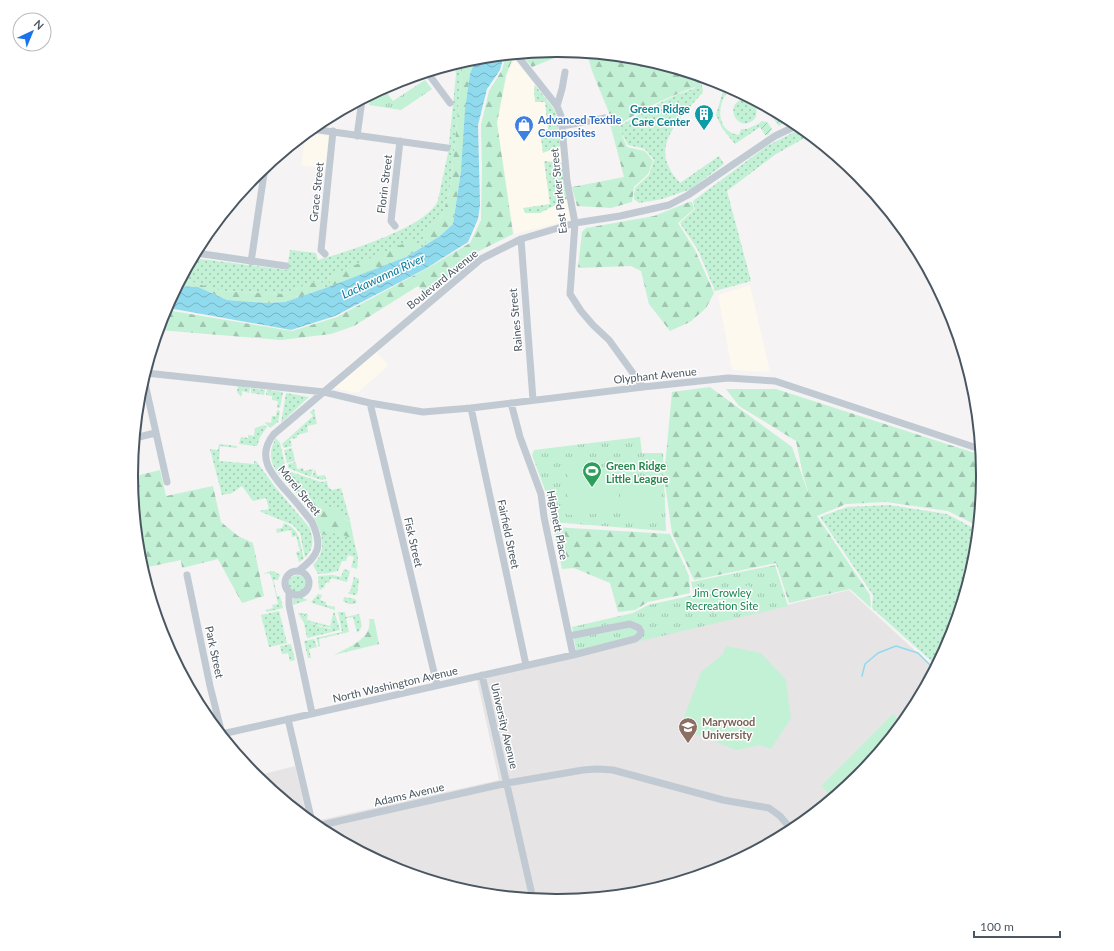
<svg xmlns="http://www.w3.org/2000/svg" width="1114" height="951" viewBox="0 0 1114 951" font-family="Lato,sans-serif">
<style>
.commercial{fill:#fdf9ef}
.education{fill:#e6e4e5}
.grass{fill:url(#grass-dots)}
.forest{fill:url(#forest-firs)}
.park{fill:url(#park-tufts)}
.garden{fill:url(#garden-furrows)}
.pitch{fill:#c3f1d5}
.water{fill:url(#water-waves)}
.lines{fill:none;stroke-linecap:round;stroke-linejoin:round}
.stream{stroke:#90daee;stroke-width:1.5}
.minor{stroke:#c1cad2;stroke-width:7}
.labels{text-anchor:middle;dominant-baseline:central;stroke-width:3;stroke-linejoin:round;paint-order:stroke}
.culture-label{font-size:11px;font-weight:bold;fill:#0d838f;stroke:#fff;text-anchor:end}
.shop-label{font-size:11px;font-weight:bold;fill:#366cbe;stroke:#fff;text-anchor:start}
.street-label{font-size:11px;fill:#4a5661;stroke:#fff}
.leisure-label{font-size:11px;font-weight:bold;fill:#27864d;stroke:#fff;text-anchor:start}
.park-label{font-size:11px;fill:#17864f;stroke:#fff}
.education-label{font-size:11px;font-weight:bold;fill:#785e54;stroke:#fff;text-anchor:start}
.water-label{font-size:12px;font-style:italic;fill:#0c7c9b;stroke:#fff}
.rim{fill:none;stroke:#4a5661;stroke-width:2}
</style>
<defs>
<pattern id="grass-dots" width="8" height="8" patternUnits="userSpaceOnUse"><rect width="8" height="8" fill="#c3f1d5"/><path d="M2 2h.1M6 6h.1" fill="none" stroke="#a0c6b0" stroke-width="1.8" stroke-linecap="round"/></pattern>
<pattern id="forest-firs" width="22" height="20" patternUnits="userSpaceOnUse"><rect width="22" height="20" fill="#c3f1d5"/><path d="M5 1l3.5 6h-7zM16 11l3.5 6h-7z" fill="#a0c6b0"/></pattern>
<pattern id="park-tufts" width="24" height="20" patternUnits="userSpaceOnUse"><rect width="24" height="20" fill="#c3f1d5"/><path d="M3 7l-1-3M5 7V3M7 7l1-3M15 17l-1-3M17 17v-4M19 17l1-3" fill="none" stroke="#a0c6b0"/></pattern>
<pattern id="garden-furrows" width="10" height="10" patternUnits="userSpaceOnUse"><rect width="10" height="10" fill="#c3f1d5"/><path d="M-1 1l2-2M0 10L10 0M9 11l2-2" fill="none" stroke="#a0c6b0"/></pattern>
<pattern id="water-waves" width="16" height="10" patternUnits="userSpaceOnUse"><rect width="16" height="10" fill="#90daee"/><path d="M0 5q4-4 8 0t8 0" fill="none" stroke="#78b4c4"/></pattern>
</defs>
<rect width="100%" height="100%" fill="#f5f3f3"/>
<path class="commercial" d="M514,59L554,109L556,114L570,220L514,234L497,123L507,76Z
M306,133L330,136L326,169L301,165Z
M750,285L770,372L732,370L718,295Z
M377,352L388,366L357,393L334,388Z"/>
<path class="education" d="M849,590L934,668L911,712L858,777L793,829L720,869L640,893L557,901L474,893L394,869L320,829L311,822L499,780L477,680Z
M295,766L307,818L256,776Z"/>
<path class="grass" d="M463,61L451,181L449,194L441,218L421,232L427,244L420,248L414,240L328,277L332,286L325,288L320,280L282,294L222,291L182,279L193,258L287,270L290,250L316,253L318,260C345,252 429,227 438,200L448,153L456,75L455,64Z
M692,74L700,76L703,92C687,111 654,140 669,167C671,173 676,178 680,183L719,156L724,164L691,189L662,199L639,203L634,199L635,188L649,175L654,160L645,149L628,145L618,127C644,111 666,98 695,88Z
M535,85L554,109L556,114L561,146L543,153L540,131L548,129L545,102H535L534,89Z
M723,91L726,94C716,109 718,132 739,135L741,129H747L758,124L760,127L735,144L722,128L716,115Z
M745,99L755,108L756,107C757,113 757,118 752,121C736,132 723,102 745,99Z
M802,128L810,135L776,154L727,191L751,281L715,291L698,250L680,223L695,209L693,201L767,146Z
M544,161L563,163L567,199L540,213H525L523,208L550,204Z
M238,386L250,388L249,393L242,391L241,397L237,392Z
M251,388L265,390L264,395L251,393Z
M267,390L283,392L280,408H277L278,401L272,400V396L266,395Z
M286,393L309,397L281,423Z
M314,409L317,424L307,426L308,432L297,435V438L290,439L292,446L284,448L282,444L313,416L310,412Z
M277,410L280,411L278,422L270,428L265,423V422L271,423L272,416H276Z
M264,425L267,427L260,437L257,446L239,444L241,437L248,438V435L254,436L255,428Z
M276,438L280,443L286,469L279,475C270,463 268,452 276,438Z
M219,444L237,446V448L220,446L219,461L254,464V461H256L276,488L309,527C314,538 314,549 305,558L300,533L293,525L259,511L269,509L266,498L253,501L242,486L232,493L222,495L210,449L218,450Z
M292,448L295,461L287,463L284,450Z
M296,462L297,469L303,468L304,471L313,469L311,477L288,468V464Z
M315,469L317,476L325,475L326,479L322,480L312,477Z
M288,471L321,482L327,481L328,487L332,490L341,488L350,520L347,521L334,509L320,502L301,498L281,477Z
M889,505L947,514L977,530L974,559L950,639L936,665L872,608L873,595L820,517L847,507Z
M284,523C301,529 300,544 304,559L299,562L296,552L300,551L296,536L292,537L291,530L277,533L276,529L282,528Z
M332,532L347,536L354,541L358,557L357,569L351,567L354,557L348,555L346,561H342L338,571L329,573L318,574L313,565C322,555 324,547 321,535Z
M344,569L350,571L347,582L331,578L329,583L326,582L324,588H322L321,590L319,589L318,576L333,575L341,577Z
M270,571H274L280,575L278,580H274L273,582L270,573L263,574Z
M288 584a9 9 0 1 1 18 0a9 9 0 1 1-18 0Z
M354,577L359,579L357,594L355,595L349,594L348,592H350Z
M273,582H274L277,596H280L283,608L267,612L266,610L273,608L272,605L278,604Z
M318,594L322,595L320,600L326,602V605L335,607V610L312,603L311,602Z
M299,597L308,600L293,605V599Z
M344,597L355,599L357,602L355,604H349L343,601Z
M279,611L287,643L269,647L261,615Z
M334,611L340,630L307,638L304,623L298,613H302C306,625 319,626 330,629L333,625L331,622Z
M338,612H345L346,617L359,614C361,621 364,628 357,633L353,617L346,618L349,632L319,639L320,646L319,647L316,638L342,632Z
M314,639L317,647L309,649L311,658H308L304,641Z
M291,644L295,660L290,661L288,653L282,654L280,646Z"/>
<path class="forest" d="M557,50L576,52L562,55L532,67L521,54Z
M587,53L640,58L691,74L695,87C668,97 641,109 618,126L627,147L645,151L653,161L648,174L634,187L632,202L611,208L577,206L572,187L624,177L608,116H610L614,118L610,115L592,71Z
M506,55H511L513,58L506,75L497,123L513,234L477,252L428,296L418,286L354,326L331,334L281,340L159,330L165,311H172L292,331L337,317L426,269L470,243L481,220L482,168L481,125L489,91L502,70Z
M476,58L470,74L461,171L453,224L440,236L427,244L421,232L441,218L449,194L451,181L463,62Z
M689,202H692L694,209L678,223L695,250L714,293L706,308L690,322L670,331L649,304L641,271L631,266L578,268L582,232L586,228L654,216Z
M414,239L420,248L406,257L332,286L328,277Z
M182,279L222,291L282,294L320,280L325,288L285,302L267,303L227,300L198,287L178,286Z
M710,387L792,447L811,501L803,475L796,441L739,406L726,389H776L981,455L982,476L978,526L948,511L886,502L846,504L817,516L870,595L871,608L850,589L789,603L776,563L694,580L672,533L664,477L672,392Z
M160,470L166,496L213,486L221,522L238,536L253,543L264,596L242,603L218,559L182,568L181,560L143,568L140,558L132,477Z
M301,498L320,502L334,509L347,521L350,520L354,541C343,533 335,532 321,535L316,521Z
M553,527L670,534L689,576L690,593L648,602L635,610L618,612L610,583L574,568L562,569Z
M369,619H374L379,644L334,655C348,647 373,639 369,619Z"/>
<path class="park" d="M425,80L432,89L401,110L369,105L371,95L383,88L393,101Z
M640,437L642,453H663L666,531L551,522L546,493L532,455L534,450Z
M775,565L788,606L577,656L572,627L633,613L648,605L694,595L691,582Z"/>
<path class="garden" d="M774,111L788,119L779,126L772,117V113Z
M762,121L767,122L772,129L768,135H765L758,124Z
M302,613L308,614L307,620L330,626L331,622L333,626L329,628C318,625 306,625 302,613Z"/>
<path class="pitch" d="M568,460C599,463 619,481 623,513L568,515Z
M658,479L661,521C626,520 625,512 619,480Z
M749,585L753,601L727,607L723,591Z
M726,646L761,653L786,680L791,718L771,749L760,745L736,750L685,730L683,720L701,672L723,654Z
M893,714L902,723L858,777L833,797L821,786Z"/>
<path class="water" d="M504,55L500,70L487,89L478,125L480,205L478,219L468,242L425,269L335,316L291,330L174,309H166L178,286L198,287L227,300L267,303L285,302L331,286L406,257L440,236L453,224L461,171L465,110L470,74L476,58Z"/>
<g class="lines">
<path class="stream" d="M862,676L865,664L878,653L896,646L918,653L934,669"/>
<path class="minor" d="M516,54L557,106L561,116L567,181L575,223L570,294L581,311L593,325L609,340L643,387
M427,72L450,103
M557,106L562,89L565,72
M562,126L605,118
M312,129L447,148
M357,136L362,100
M395,226L391,221L400,141
M521,239L533,400
M196,253L286,266
M325,254L321,250L333,131
M251,262L265,167
M146,373L324,392L370,403L423,412L471,408L643,387L728,378L775,381L980,449
M144,379L167,482
M370,403L437,685
M511,403L520,437L541,494L544,517L573,655
M471,408L526,665
M135,438L155,433
M285 583a12 12 0 1 1 24 0a12 12 0 1 1-24 0Z
M298,571C319,556 323,546 312,522C305,513 297,503 288,493C272,475 255,457 274,434L481,259L521,239L575,223L620,216L669,205L688,195L775,136L798,125
M187,575L210,686L222,734
M289,592V605L312,713
M482,675L533,899
M288,719L312,822
M222,734L573,655L635,639L639,636L641,632L639,628L630,624L569,636
M317,826L507,783L583,770L597,769L613,770L723,800L769,808L780,816L792,830"/>
</g>
<defs>
<g id="building-pin" transform="scale(1)"><path d="M0 17L-7.5 6A9.5 9.5 0 1 1 7.5 6Z" fill="#0f9aa8" stroke="#fff"/><path d="M-4-6H4V6H1V3H-1V6H-4ZM-2.5-4.3h1.7v1.8h-1.7ZM.8-4.3h1.7v1.8H.8ZM-2.5-1h1.7V.8h-1.7ZM.8-1h1.7V.8H.8Z" fill="#fff"/></g>
<g id="shop-pin" transform="scale(1)"><path d="M0 17L-7.5 6A9.5 9.5 0 1 1 7.5 6Z" fill="#3f7fe0" stroke="#fff"/><path d="M-5-2.5h2.3a2.7 3.5 0 0 1 5.4 0H5L5.5 6h-11ZM-1.5-2.5h3a1.5 2.3 0 0 0-3 0Z" fill="#fff"/></g>
<g id="stadium-pin" transform="scale(1)"><path d="M0 17L-7.5 6A9.5 9.5 0 1 1 7.5 6Z" fill="#2e9e5b" stroke="#fff"/><path d="M0-5a6.5 5 0 1 0 0 10a6.5 5 0 1 0 0-10ZM-3.5-1.8h7v3.6h-7Z" fill="#fff"/></g>
<g id="university-pin" transform="scale(1)"><path d="M0 17L-7.5 6A9.5 9.5 0 1 1 7.5 6Z" fill="#8d6e63" stroke="#fff"/><path d="M0-5L7-2L0 1L-7-2ZM-4 1L0 2.5L4 1V4Q0 6-4 4Z" fill="#fff"/></g>
</defs>
<g fill-rule="evenodd">
<use href="#building-pin" x="704" y="114"/>
<use href="#shop-pin" x="524" y="125"/>
<use href="#stadium-pin" x="592" y="471"/>
<use href="#university-pin" x="688" y="727"/>
</g>
<g class="labels">
<g class="culture-label">
<text x="690" y="108">Green Ridge<tspan x="690" dy="13">Care Center</tspan></text>
</g>
<g class="shop-label">
<text x="538" y="119">Advanced Textile<tspan x="538" dy="13">Composites</tspan></text>
</g>
<g class="street-label">
<text transform="translate(384 184) rotate(-83)">Florin Street</text>
<text transform="translate(558 191) rotate(-96)">East Parker Street</text>
<text transform="translate(316 192) rotate(-84)">Grace Street</text>
<text transform="translate(442 279) rotate(-39)">Boulevard Avenue</text>
<text transform="translate(515 320) rotate(-95)">Raines Street</text>
<text transform="translate(655 375) rotate(-6)">Olyphant Avenue</text>
<text transform="translate(300 490) rotate(51)">Morel Street</text>
<text transform="translate(558 525) rotate(79)">Highnett Place</text>
<text transform="translate(509 534) rotate(78)">Fairfield Street</text>
<text transform="translate(414 542) rotate(77)">Fisk Street</text>
<text transform="translate(215 652) rotate(78)">Park Street</text>
<text transform="translate(395 684) rotate(-13)">North Washington Avenue</text>
<text transform="translate(505 726) rotate(77)">University Avenue</text>
<text transform="translate(409 794) rotate(-13)">Adams Avenue</text>
</g>
<g class="leisure-label">
<text x="606" y="465">Green Ridge<tspan x="606" dy="13">Little League</tspan></text>
</g>
<g class="park-label">
<text x="722" y="592">Jim Crowley<tspan x="722" dy="13">Recreation Site</tspan></text>
</g>
<g class="education-label">
<text x="702" y="721">Marywood<tspan x="702" dy="13">University</tspan></text>
</g>
<g class="water-label">
<text transform="translate(383 276) rotate(-25)">Lackawanna River</text>
</g>
</g>
<path d="M0 0H1114V951H0ZM556 57H558A418 418 0 0 1 976 475V476A418 418 0 0 1 558 894H556A418 418 0 0 1 138 476V475A418 418 0 0 1 556 57Z" fill="#fff" fill-rule="evenodd"/>
<path class="rim" d="M556 57H558A418 418 0 0 1 976 475V476A418 418 0 0 1 558 894H556A418 418 0 0 1 138 476V475A418 418 0 0 1 556 57Z"/>
<g transform="translate(32 32) rotate(44)"><circle r="19" fill="#ffffff" stroke="#b7bbc0"/>
<path d="M0-3L7 15L0 10L-7 15Z" fill="#1a73e8"/>
<text y="-6" font-size="11" font-weight="bold" text-anchor="middle" fill="#4a5661">N</text>
</g>
<path d="M974 931v6h86v-6" fill="none" stroke="#4a5661" stroke-width="2"/>
<text x="980" y="931" font-size="12" fill="#4a5661" stroke="#ffffff" stroke-width="3" paint-order="stroke">100 m</text>
</svg>
